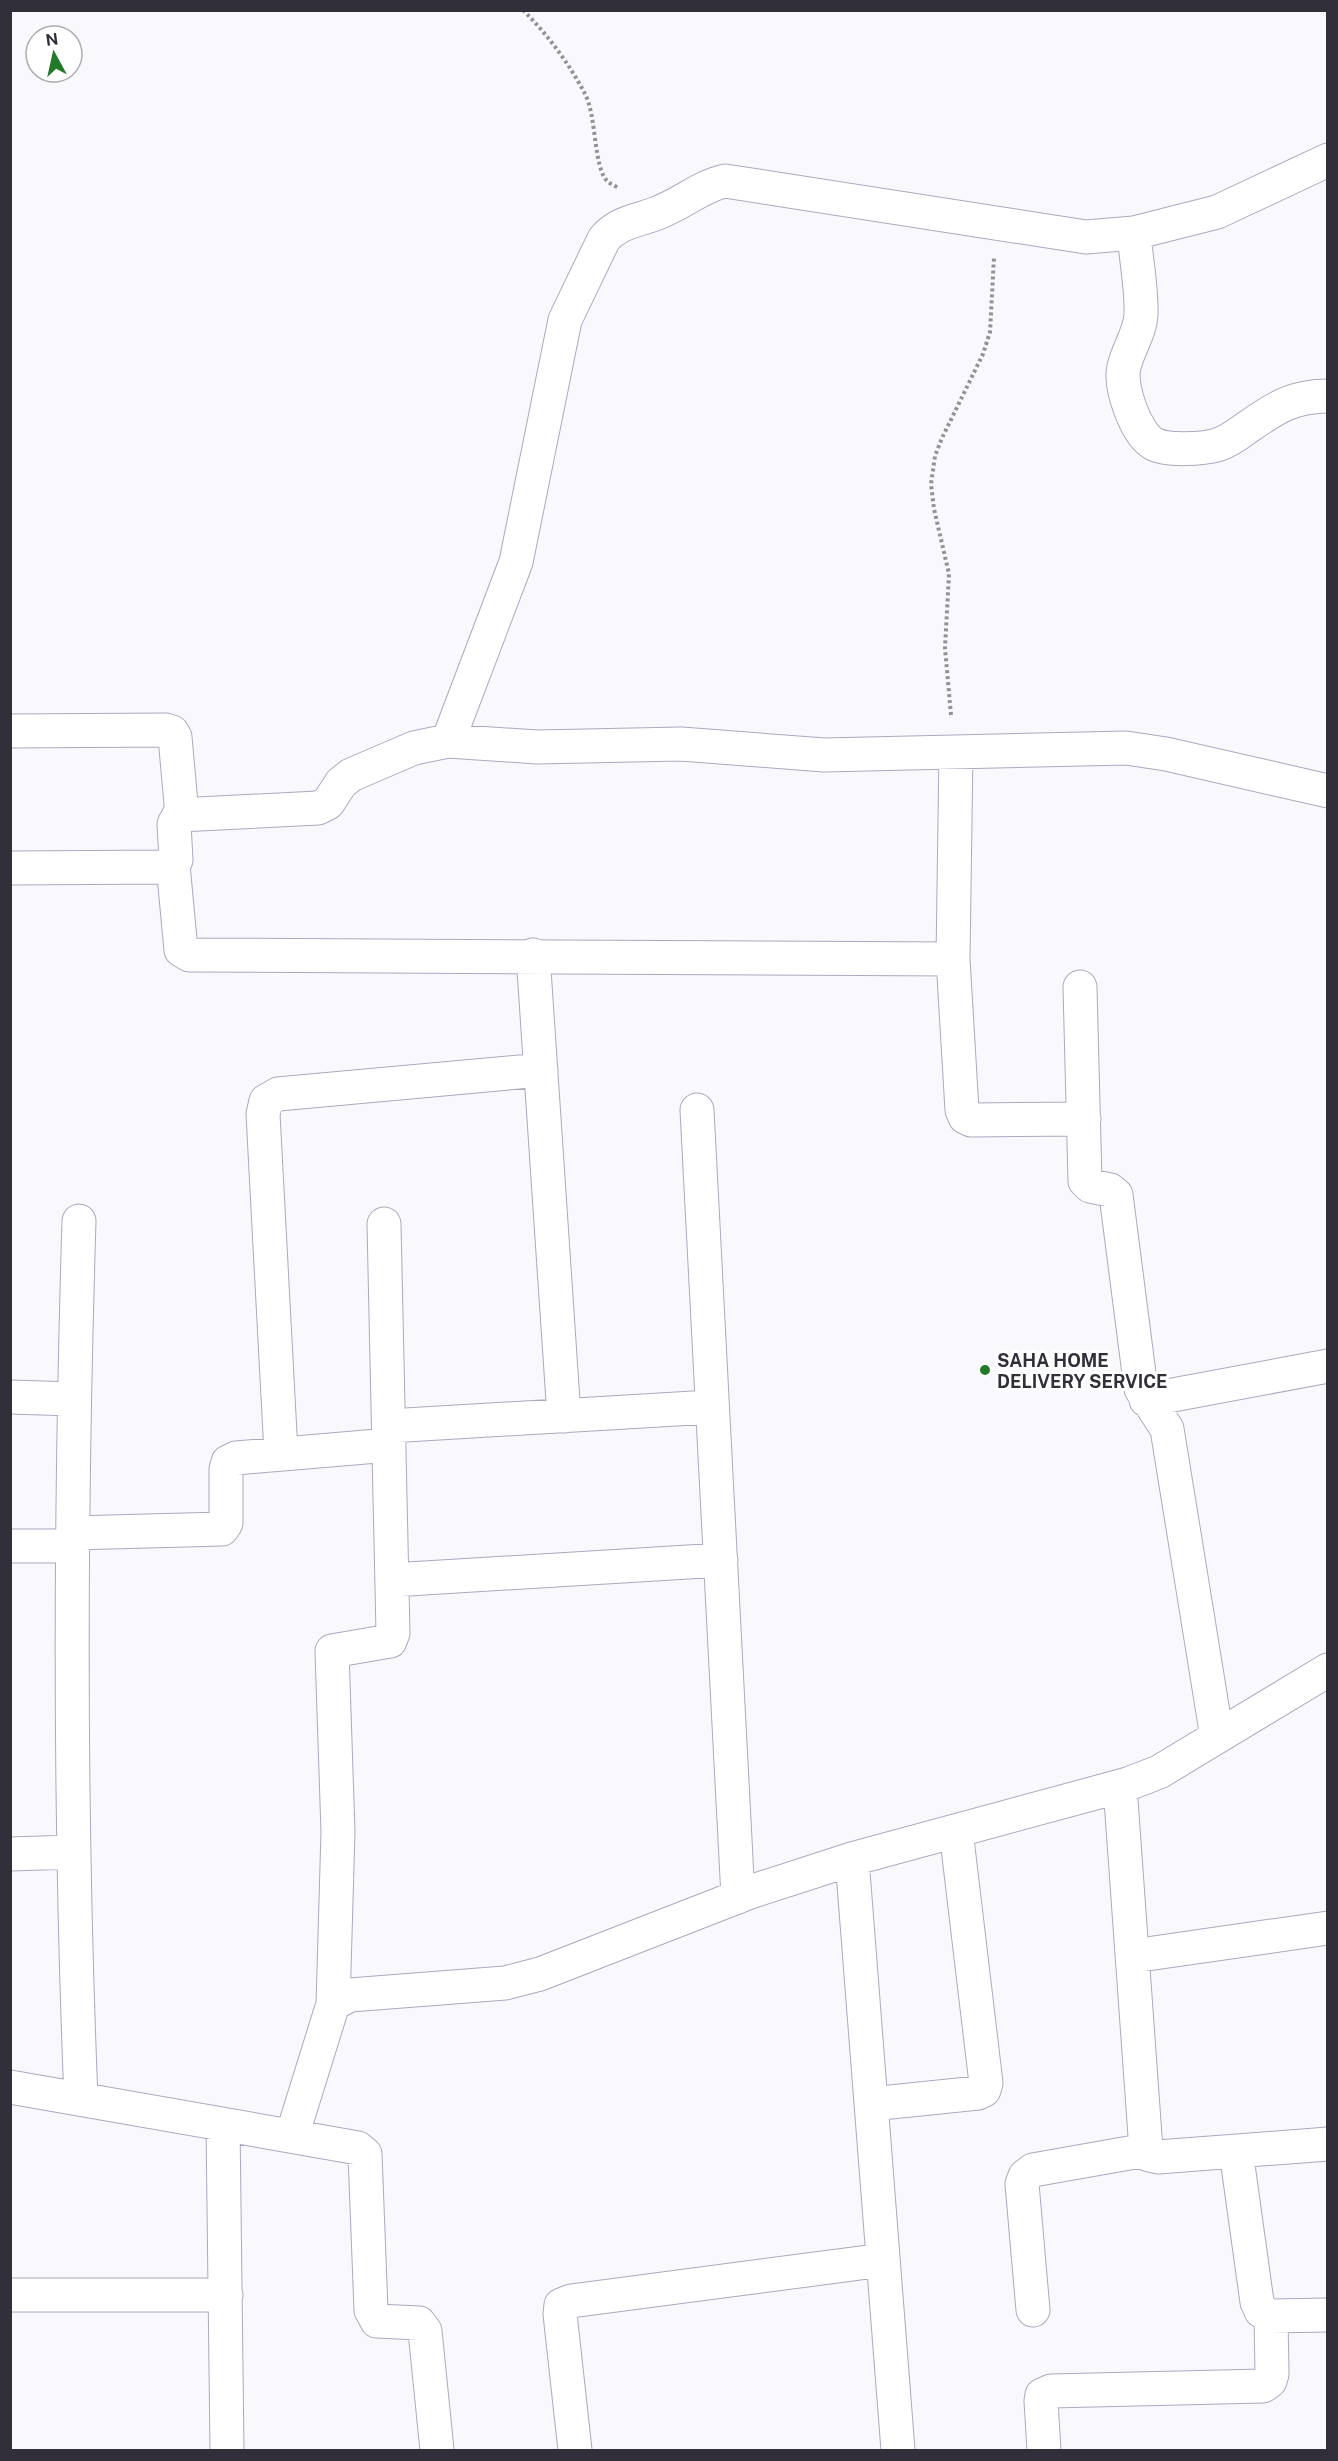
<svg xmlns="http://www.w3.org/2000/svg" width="1338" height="2461" viewBox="0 0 1338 2461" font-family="'Public Sans',sans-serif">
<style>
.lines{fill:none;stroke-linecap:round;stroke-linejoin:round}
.minor-casing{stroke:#aca8c1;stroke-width:35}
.path{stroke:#929198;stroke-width:4;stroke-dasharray:3 3;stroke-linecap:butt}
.minor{stroke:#fff;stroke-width:33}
.poi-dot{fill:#227a28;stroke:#fff;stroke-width:2}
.labels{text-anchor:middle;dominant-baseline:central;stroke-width:6;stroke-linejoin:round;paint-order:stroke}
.poi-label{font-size:18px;font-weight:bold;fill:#312f39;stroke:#fff;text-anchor:start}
</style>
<rect width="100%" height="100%" fill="#f9f8fd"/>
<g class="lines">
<g class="minor-casing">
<path id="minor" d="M1134,233C1136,260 1142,289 1141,315C1140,333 1128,349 1124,367C1119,386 1136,435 1154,444C1167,451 1203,449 1217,445C1227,442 1237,435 1245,429C1274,409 1291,396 1328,396
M10,731L166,730L172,732L175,737L182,815
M448,741L516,562L565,320L604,239C620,220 641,221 662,211C684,202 702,186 725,181L1086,237L1134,233L1217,212L1328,160
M956,752L953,959L962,1110L965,1117L971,1120L1084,1119
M173,865L181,950L189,955L953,959
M10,868L166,867L173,865L176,860L174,824L179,815L318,808L328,803L341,783L351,775L414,748L448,741L537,747L681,744L824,755L1126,748L1166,754L1328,791
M533,955L564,1416
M1080,987L1085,1181L1090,1186L1110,1190L1116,1195L1141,1389L1167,1429L1217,1737
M697,1110C709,1373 725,1635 738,1897
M79,1221C70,1514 69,1806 81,2099
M10,1397L74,1399
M1146,1400L1328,1366
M389,1426L710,1407
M281,1453L263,1114L266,1101L278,1094L541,1070
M73,1533L222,1529L226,1523V1469L228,1462L236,1458L389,1445
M10,1546H72
M392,1580L721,1560
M1120,1786L1146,2150L1149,2155L1158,2157L1328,2144
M10,1854L73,1852
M852,1859L898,2450
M1133,1956L1328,1928
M333,2004L338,1832L332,1651L390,1641L393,1633L384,1224
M10,2087L284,2135L291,2132L295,2126L333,2004L350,1995L505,1983L540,1974L753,1891L852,1859L1128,1784L1159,1772L1328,1670
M871,2104L978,2093L984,2090L986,2083L956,1831
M223,2124L227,2450
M284,2135L358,2148L365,2154L371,2310L377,2321L419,2323L425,2331L437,2450
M1236,2151L1257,2302L1261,2311L1271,2316L1328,2315
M10,2295H226
M1033,2310L1022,2184L1025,2176L1033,2170L1146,2150
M575,2450L560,2314L561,2305L571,2301L883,2260
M1044,2450L1041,2401L1042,2395L1051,2391L1263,2386L1270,2381L1272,2374L1271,2316"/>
</g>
<path class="path" d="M523,10C547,34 568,62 584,92C597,114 593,166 607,181C610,184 615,186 619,188
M951,715L945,648L949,574L934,509L931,484L935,456L942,438L983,354L990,332L994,257"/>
<use href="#minor" class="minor"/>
</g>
<circle class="poi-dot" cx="985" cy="1370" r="6"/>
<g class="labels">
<g class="poi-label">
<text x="997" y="1360">SAHA HOME<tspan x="997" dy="21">DELIVERY SERVICE</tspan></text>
</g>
</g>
<rect width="1338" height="2461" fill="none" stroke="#312f39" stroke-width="24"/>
<g transform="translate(54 54) rotate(352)"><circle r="28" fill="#ffffff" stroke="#adacb0" stroke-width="1.5"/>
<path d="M0-4.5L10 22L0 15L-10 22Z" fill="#227a28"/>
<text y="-9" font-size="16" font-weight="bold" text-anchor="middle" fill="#312f39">N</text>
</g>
</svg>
